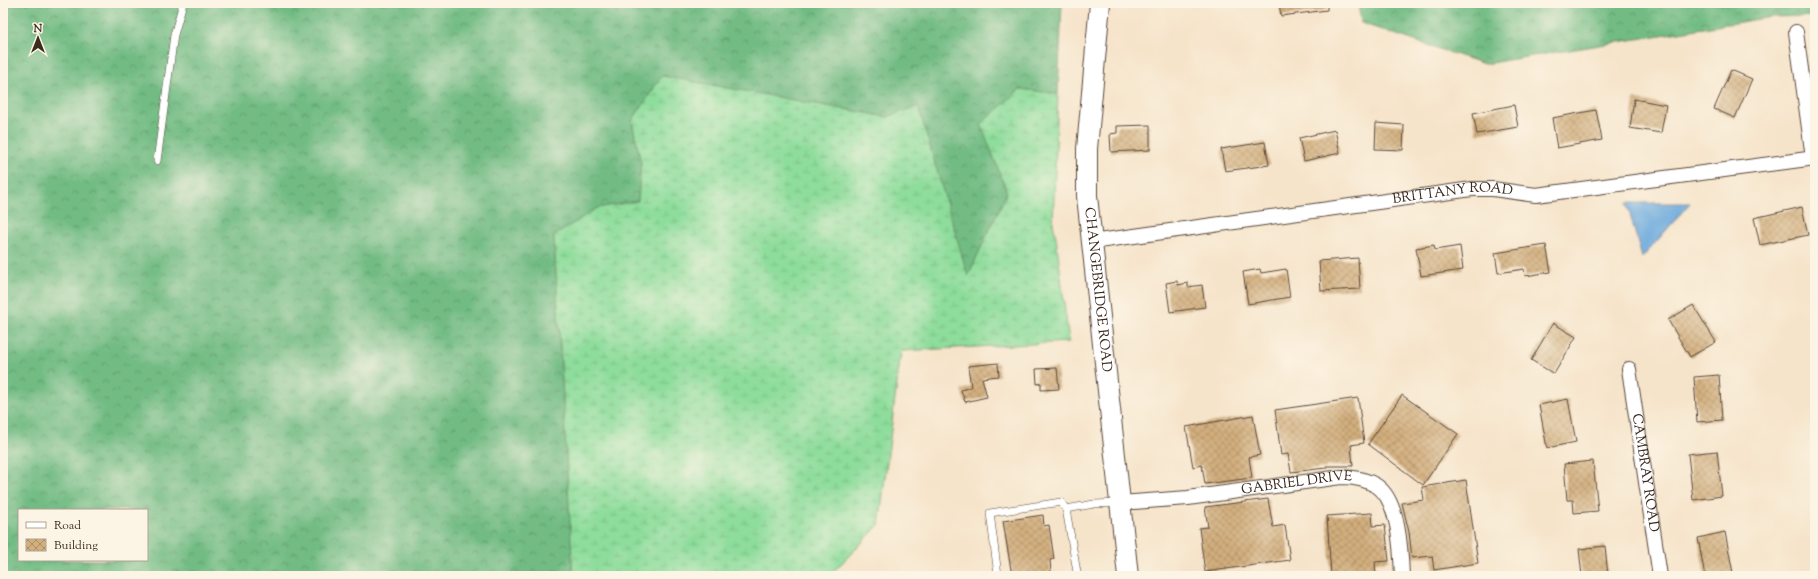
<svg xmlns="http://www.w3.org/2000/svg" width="1818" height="579" viewBox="0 0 1818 579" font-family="'Sorts Mill Goudy',serif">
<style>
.forest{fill:url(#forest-crowns);stroke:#567351;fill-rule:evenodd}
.wetland{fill:url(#wetland-marsh);stroke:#64845d}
.water{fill:#6aa9dd;stroke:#526a7e}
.building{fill:url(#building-cross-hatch)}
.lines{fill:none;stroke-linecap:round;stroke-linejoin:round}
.lane-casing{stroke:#574638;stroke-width:8}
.street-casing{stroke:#574638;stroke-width:16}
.secondary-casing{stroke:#574638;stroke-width:22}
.lane{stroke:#fff;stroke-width:7}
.street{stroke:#fff;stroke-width:14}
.secondary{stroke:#fff;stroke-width:20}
.labels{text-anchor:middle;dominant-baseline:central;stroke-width:4;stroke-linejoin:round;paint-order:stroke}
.street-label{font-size:14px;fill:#3b2a1e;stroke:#fcf5e5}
</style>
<defs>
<pattern id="forest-crowns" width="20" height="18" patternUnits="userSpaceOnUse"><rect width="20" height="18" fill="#72bc84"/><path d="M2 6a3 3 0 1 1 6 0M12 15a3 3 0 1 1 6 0" fill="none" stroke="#5f996b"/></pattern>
<pattern id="wetland-marsh" width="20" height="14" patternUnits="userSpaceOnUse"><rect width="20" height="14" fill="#8edd9c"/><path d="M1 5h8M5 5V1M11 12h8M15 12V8" fill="none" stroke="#7bbe86"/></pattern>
<pattern id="building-cross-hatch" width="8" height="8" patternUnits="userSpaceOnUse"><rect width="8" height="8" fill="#d3af7e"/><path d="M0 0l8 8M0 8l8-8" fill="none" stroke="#ac8f67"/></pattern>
</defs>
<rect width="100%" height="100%" fill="#fcf5e5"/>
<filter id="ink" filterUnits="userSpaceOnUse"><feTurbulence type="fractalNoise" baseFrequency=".025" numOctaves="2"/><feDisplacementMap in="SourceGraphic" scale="8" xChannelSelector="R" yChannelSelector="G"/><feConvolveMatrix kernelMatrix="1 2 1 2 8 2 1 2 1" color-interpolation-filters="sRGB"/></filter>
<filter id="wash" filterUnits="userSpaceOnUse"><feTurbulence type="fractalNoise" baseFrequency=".012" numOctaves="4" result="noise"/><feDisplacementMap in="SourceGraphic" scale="16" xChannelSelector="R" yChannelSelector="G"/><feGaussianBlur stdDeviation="0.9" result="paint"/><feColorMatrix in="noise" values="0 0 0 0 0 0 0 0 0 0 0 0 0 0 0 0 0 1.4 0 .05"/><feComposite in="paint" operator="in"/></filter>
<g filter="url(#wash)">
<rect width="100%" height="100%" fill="#f6e4ca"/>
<path class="forest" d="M3,3H1062L1058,94L1020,89L981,124L1007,192L968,276L918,106L887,117L662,76L632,121L641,163L638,201L597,208L554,236L573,576H3ZM19,510H147V560H19Z
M1358,3H1815V16L1771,17L1484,64L1361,23Z"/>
<path class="wetland" d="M662,76L887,117L918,106L968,276L1007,192L981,124L1020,89L1058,94L1053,224L1056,237L1069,342L901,351L879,525L829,576H573L554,236L597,208L638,201L641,163L632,121Z"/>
<path class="water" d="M1627,203H1690L1642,258Z"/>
<g id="blocks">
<path class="building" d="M1279,3H1327V10L1281,16Z
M1731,70L1752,79L1735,118L1714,109Z
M1634,99L1666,105L1661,133L1630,128Z
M1514,105L1518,127L1477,134L1473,113Z
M1596,110L1602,140L1557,148L1552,118Z
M1376,123L1404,125L1403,150L1375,149Z
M1150,125V150L1111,152L1110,134L1117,133V126Z
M1335,130L1340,153L1304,161L1299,138Z
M1265,142L1269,165L1225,171L1221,149Z
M1802,207L1808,235L1760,245L1754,218Z
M1434,245L1435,250L1460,246L1463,270L1421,276L1416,248Z
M1546,245L1551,272L1525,276L1524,269L1498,273L1495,253Z
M1358,258L1360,289L1321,291L1319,261Z
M1260,269L1261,273L1286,269L1290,297L1248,304L1243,272Z
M1177,281L1178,285L1188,283V287L1202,285L1205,307L1170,312L1166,283Z
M1693,305L1716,342L1690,357L1668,320Z
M1553,323L1576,337L1554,374L1531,360Z
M998,363L999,376L982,378L987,397L965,402L961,390L971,387L968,366Z
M1057,368L1059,389L1041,390V383L1037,384L1036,369Z
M1719,375L1722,420L1697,422L1694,377Z
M1402,395L1458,434L1423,485L1368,444Z
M1358,398L1364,443L1351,445L1353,466H1326V468L1291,472L1288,454L1281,455L1275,410Z
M1568,399L1576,442L1547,448L1539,405Z
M1253,415L1260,455L1249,457L1252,478L1205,484L1202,465L1193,467L1186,427Z
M1717,451L1722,496L1693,500L1688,454Z
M1593,461L1598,511L1574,513L1573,500H1567L1564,464Z
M1466,480L1478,563L1434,570L1432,556L1412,558L1409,532L1402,503L1424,500L1422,487Z
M1268,499L1273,527L1285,525L1290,560L1205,572L1199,528L1208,527L1205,507Z
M1372,513L1373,526L1385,525L1389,561L1375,562L1376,576H1331L1327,516Z
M1043,515L1044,526L1049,525L1054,559L1050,560L1051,572L1025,576H1012L1003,521Z
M1725,532L1733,573L1719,576H1705L1698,538Z
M1605,546L1608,576H1582L1579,549Z"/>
</g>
</g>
<g filter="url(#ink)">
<use href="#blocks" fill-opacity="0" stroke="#574638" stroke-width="1"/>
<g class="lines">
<g class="lane-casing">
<path id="lane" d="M157,161L174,35L183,3
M1077,572L1066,509L1094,504L1120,503
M998,575L990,513L1061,502L1066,509"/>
</g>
<g class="street-casing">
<g id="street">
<path d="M1796,32L1813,158"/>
<path id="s1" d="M1091,242L1472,189H1493L1536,195L1815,158"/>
<path id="s2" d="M1629,369L1660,576"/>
<path id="s3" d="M1120,503L1188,498L1341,477C1354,477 1366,479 1377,486C1399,501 1401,551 1402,576"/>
</g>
</g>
<g class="secondary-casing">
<g id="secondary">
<path id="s4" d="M1100,3L1087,149V196L1128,576"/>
</g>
</g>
<use href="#lane" class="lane"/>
<use href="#street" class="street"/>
<use href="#secondary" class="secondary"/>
</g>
</g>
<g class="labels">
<g class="street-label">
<text stroke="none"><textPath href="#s1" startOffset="365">BRITTANY ROAD</textPath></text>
<text stroke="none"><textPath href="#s4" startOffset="288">CHANGEBRIDGE ROAD</textPath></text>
<text stroke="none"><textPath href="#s2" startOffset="105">CAMBRAY ROAD</textPath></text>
<text stroke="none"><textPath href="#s3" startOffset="178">GABRIEL DRIVE</textPath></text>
</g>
</g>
<rect width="1818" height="579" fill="none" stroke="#fcf5e5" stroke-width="16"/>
<rect x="18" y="509" width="130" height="52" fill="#fcf5e5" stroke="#afa495"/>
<rect x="26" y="522" width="20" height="6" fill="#ffffff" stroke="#afa495"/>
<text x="54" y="529" font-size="12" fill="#3b2a1e">Road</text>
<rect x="26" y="539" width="20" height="12" fill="url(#building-cross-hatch)" stroke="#afa495"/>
<text x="54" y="549" font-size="12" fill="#3b2a1e">Building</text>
<g transform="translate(38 38)" stroke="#fcf5e5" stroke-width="3" paint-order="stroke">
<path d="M0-3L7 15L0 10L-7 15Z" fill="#3b2a1e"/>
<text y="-6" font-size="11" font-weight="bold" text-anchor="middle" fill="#3b2a1e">N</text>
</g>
</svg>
